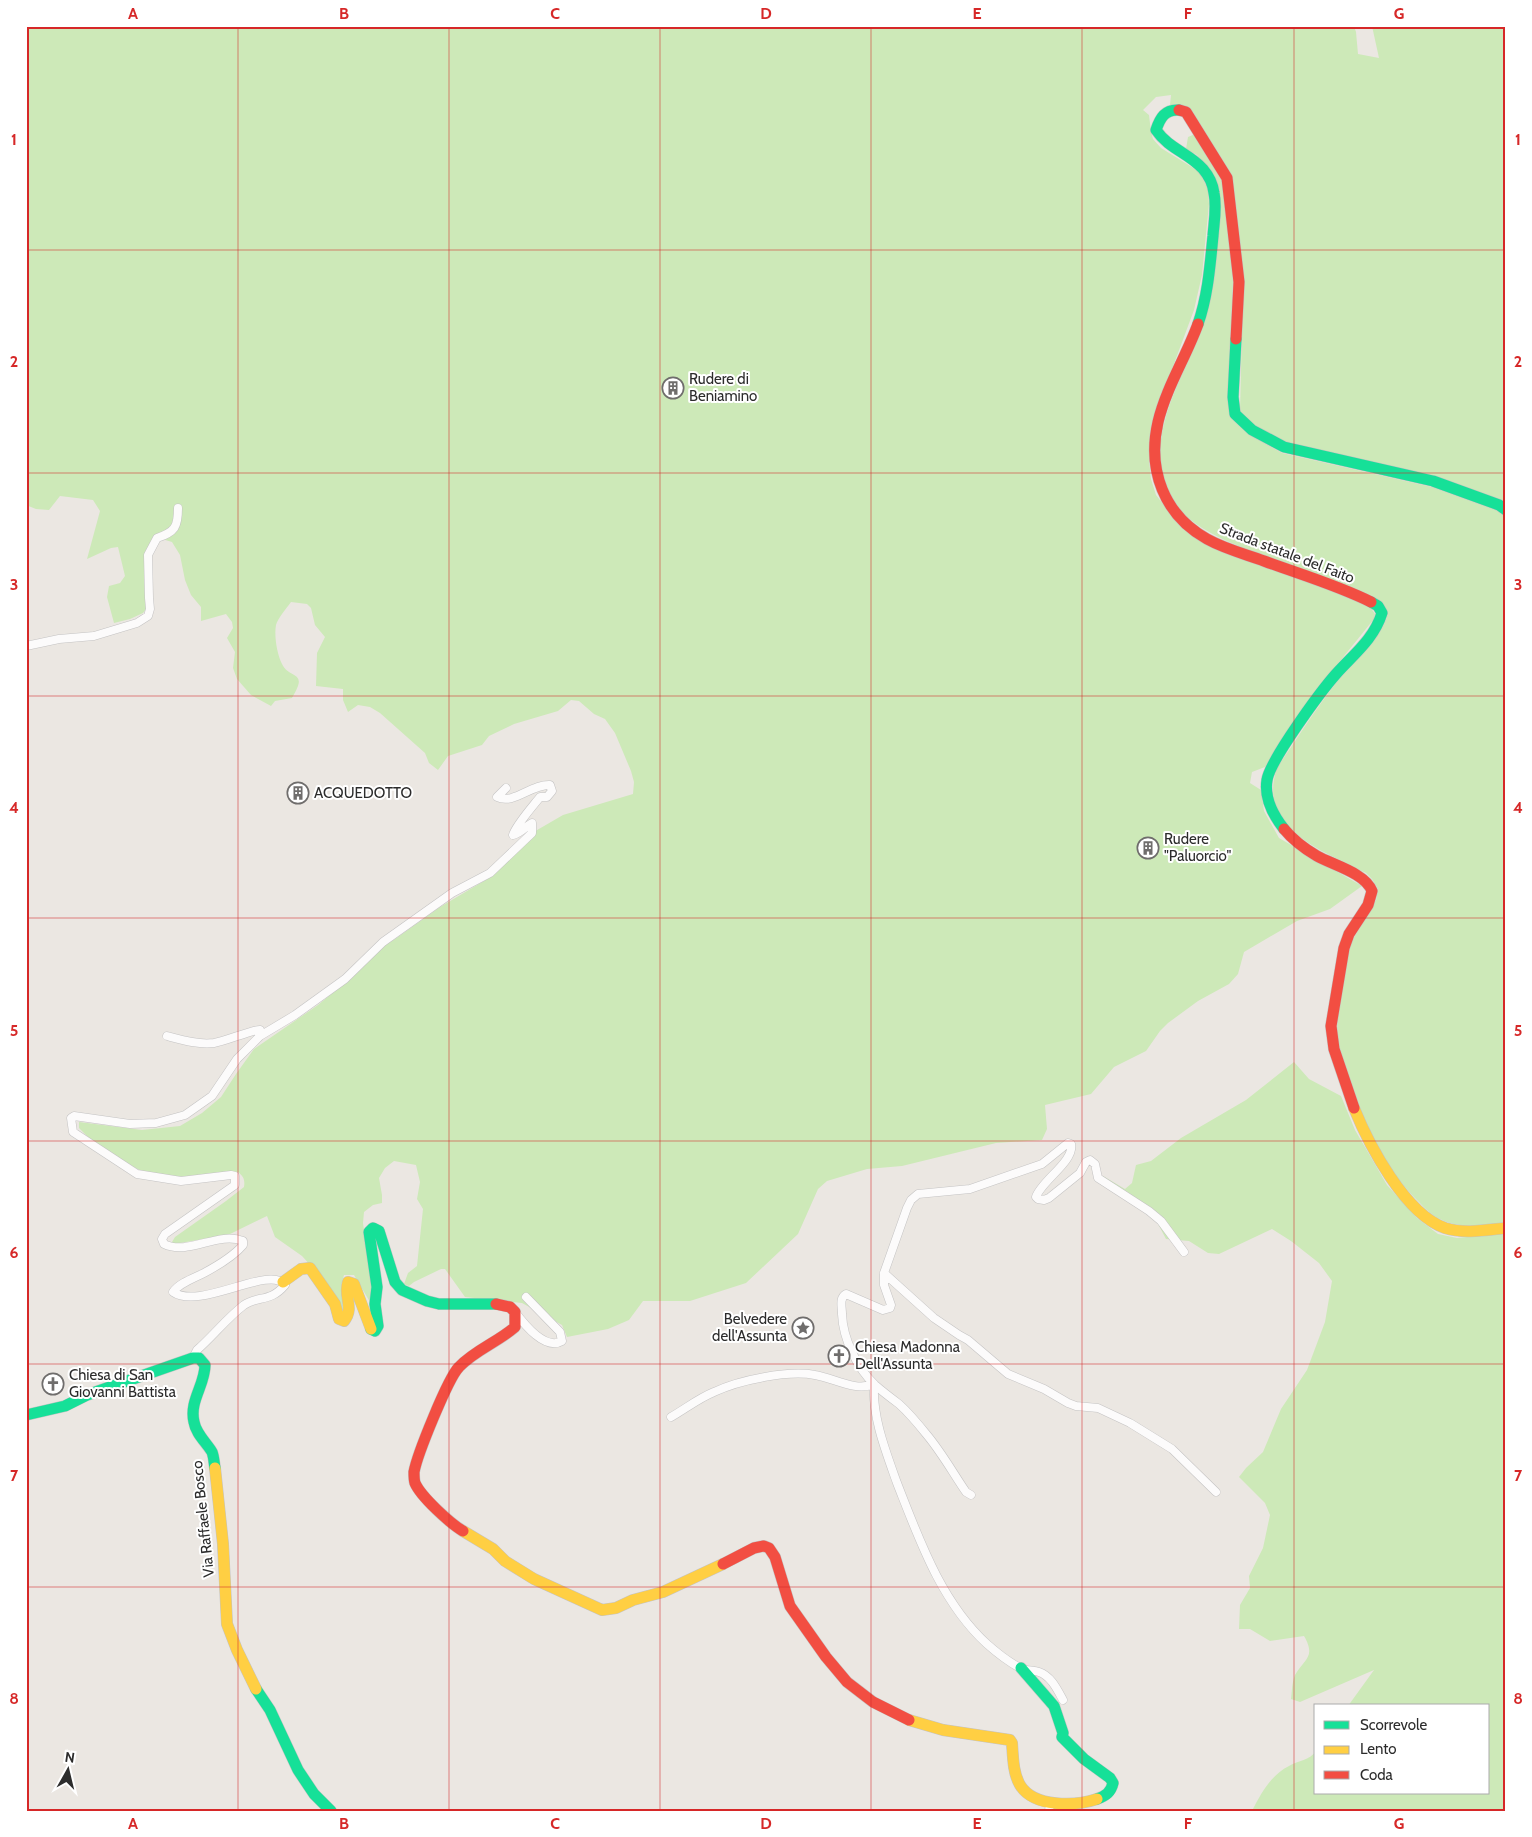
<svg xmlns="http://www.w3.org/2000/svg" width="1532" height="1837" viewBox="0 0 1532 1837" font-family="Cabin,sans-serif">
<style>
.green{fill:#cde9b8}
.lines{fill:none;stroke-linecap:round;stroke-linejoin:round}
.street-casing{stroke:#c4c3c3;stroke-width:9}
.fast-casing{stroke:#c4c3c3;stroke-width:12}
.slow-casing{stroke:#c4c3c3;stroke-width:12}
.jam-casing{stroke:#c4c3c3;stroke-width:12}
.street{stroke:#fcfbfb;stroke-width:8}
.fast{stroke:#16e098;stroke-width:11}
.slow{stroke:#ffcf43;stroke-width:11}
.jam{stroke:#f24e42;stroke-width:11}
.grid{fill:none;stroke:#d62828;stroke-width:1;stroke-opacity:0.55}
.labels{text-anchor:middle;dominant-baseline:central;stroke-width:4;stroke-linejoin:round;paint-order:stroke}
.poi-label{font-size:15px;fill:#2c2c2c;stroke:#fff;text-anchor:start}
.street-label{font-size:15px;fill:#2c2c2c;stroke:#fff}
.neatline{fill:none;stroke:#d62828;stroke-width:2}
.grid-label{font-size:16px;text-anchor:middle;font-weight:bold;fill:#d62828}
</style>
<rect width="100%" height="100%" fill="#ebe7e2"/>
<path class="green" d="M26,26H1354L1356,32L1358,54L1379,58L1372,26H1506V505L1285,443L1254,426L1240,412L1243,282L1232,177L1180,105H1170L1171,95L1156,97L1143,110L1149,115L1151,132L1153,139L1161,148L1200,172L1208,190L1209,204L1202,275L1194,310L1162,396L1154,424L1149,460L1151,479L1156,495L1178,523L1367,603L1375,614L1374,619L1315,692L1265,767L1252,772L1250,783L1261,790L1264,811L1279,838L1362,886L1330,909L1297,921L1244,952L1238,974L1229,984L1198,1001L1168,1023L1160,1031L1146,1051L1114,1067L1091,1094L1045,1105L1047,1129L1042,1140L996,1143L902,1166L867,1169L827,1181L818,1189L798,1234L746,1283L690,1301H643L629,1320L608,1329L567,1337L562,1325L522,1303L465,1297L445,1269H441L414,1282L409,1286L404,1284L408,1273L417,1266L423,1209L417,1199L420,1182L416,1165L394,1161L385,1168L379,1178L382,1195V1203L373,1205L364,1212L363,1223L373,1294L370,1302L354,1275H344L341,1286L346,1313L340,1307L312,1267L302,1256L275,1237L267,1216L228,1235L174,1244L172,1242L175,1237L226,1201L244,1187C245,1180 244,1177 238,1172L181,1177L146,1173L127,1164L88,1137L79,1128V1122L142,1130L180,1126L202,1113L221,1097L236,1074L254,1049L318,1005L354,975L377,950L395,939L440,907L489,878L521,849L532,833L563,815L633,794L634,782L631,771L615,733L605,719L594,714L579,701L571,700L558,711L514,724L489,736L482,745L448,756L438,770L429,763L425,753L380,713L370,707L358,705L348,712L343,700V689L316,686L317,653L325,637L315,625L311,608L307,604L291,602C286,609 278,618 276,625C274,636 277,654 282,664C290,680 309,670 292,698L275,701L271,706L251,695L237,679L233,668L235,652L227,638L233,628L232,622L226,614L201,621V607L191,595L185,580L180,555L172,542L162,539L151,544L152,601L143,613L130,619L114,623L107,597L109,586L120,583L125,576L118,547L111,548L87,559L100,511L93,500L60,496L49,510L36,509L26,505Z
M1195,134L1223,178L1226,198L1233,282L1228,397L1230,417L1248,434L1282,453L1432,487L1496,510L1506,517V1223C1485,1225 1461,1229 1442,1220C1430,1215 1422,1205 1413,1196C1380,1161 1362,1119 1347,1073C1343,1060 1337,1047 1337,1033C1337,1007 1344,979 1348,954L1352,941L1376,900L1378,889L1372,879L1366,873C1324,851 1256,829 1277,768C1296,740 1315,710 1336,683C1354,661 1381,641 1388,613L1382,603L1371,596C1340,583 1307,571 1275,560C1207,535 1142,512 1164,424C1174,382 1200,346 1209,303L1211,172L1197,155L1186,149L1188,137Z
M1294,1062L1309,1079L1341,1096L1355,1130L1387,1185L1417,1218L1438,1234L1457,1238L1506,1233V1811H1252C1261,1793 1271,1775 1289,1766C1299,1760 1309,1761 1316,1751V1793H1488V1706H1348L1374,1670L1300,1702L1291,1699C1292,1692 1292,1682 1295,1675C1305,1658 1316,1657 1304,1636L1270,1641L1250,1629H1239L1240,1605L1250,1588L1249,1576L1263,1548L1270,1515L1265,1503L1239,1477L1246,1468L1263,1452L1281,1409L1307,1370L1325,1322L1332,1281L1319,1263L1291,1241L1272,1229L1219,1254L1208,1253L1189,1241L1166,1239L1157,1222L1146,1211L1097,1181L1103,1176L1125,1189L1132,1183L1136,1165L1151,1161L1181,1138L1246,1100Z"/>
<g class="lines">
<g class="street-casing">
<path id="street" d="M26,646L59,639L94,636L137,623L148,616L150,609L149,598L148,555L157,538C175,532 178,527 178,508
M167,1036C182,1040 199,1045 214,1043C226,1041 254,1029 260,1030V1036L237,1059L212,1096L185,1115L156,1123L130,1124L74,1116L71,1118L73,1132L137,1174L181,1181L231,1175L235,1176V1185L165,1234L162,1239L164,1244C188,1256 218,1231 243,1241V1245C233,1257 217,1266 204,1273C194,1278 179,1283 173,1292C200,1311 270,1264 285,1285C270,1303 258,1295 244,1305C227,1318 213,1336 197,1350L193,1358
M260,1036L295,1015L345,979L383,942L452,893L490,873L532,833V823C525,827 521,833 513,835C516,825 533,806 540,797H547L552,791L550,785C531,784 514,805 497,797L506,788
M884,1273L934,1318L959,1335L968,1340L1008,1374L1044,1389L1068,1403L1076,1406L1098,1408L1130,1423L1172,1449L1216,1492
M515,1312C524,1324 545,1351 562,1341L560,1332L526,1297
M671,1417C685,1409 699,1398 714,1392C739,1380 788,1370 815,1375C834,1378 855,1392 874,1384C872,1417 886,1452 897,1483C919,1539 941,1602 987,1644C996,1652 1009,1662 1020,1668C1026,1671 1033,1670 1039,1672C1051,1676 1057,1689 1063,1700
M971,1495L966,1492C953,1473 942,1453 927,1435C919,1425 909,1413 899,1404C891,1398 883,1392 875,1385C857,1368 843,1339 842,1314C842,1307 839,1298 846,1294L883,1310L890,1308L891,1305L884,1285V1273L907,1208L911,1200L918,1194L970,1189L1042,1164L1068,1143L1071,1144C1075,1161 1041,1181 1036,1197L1038,1199L1044,1200L1049,1198L1080,1173L1086,1162L1090,1160L1095,1164L1098,1178L1149,1211L1161,1221L1184,1252
M1049,1811L1050,1803"/>
</g>
<g class="fast-casing">
<path id="fast" d="M1179,110C1165,109 1160,118 1156,130C1169,149 1189,153 1203,169C1209,176 1213,185 1214,193C1217,207 1214,222 1213,236C1210,266 1208,295 1198,324
M1236,339L1233,397L1235,414L1252,430L1284,447L1433,481L1499,505L1506,510
M1284,829C1273,815 1264,798 1267,780C1270,760 1321,691 1336,674C1354,654 1374,639 1382,613L1378,606L1371,602
M371,1329L375,1331L378,1326L375,1304L377,1287L369,1232L373,1228L379,1231L395,1282L402,1290L427,1301L439,1304H496
M26,1415L65,1406L87,1395L193,1358H199L205,1365C205,1385 189,1401 194,1422C196,1434 206,1442 212,1452C214,1457 214,1463 215,1468
M1021,1668L1054,1706L1063,1733L1062,1737L1084,1759L1110,1778L1113,1783C1111,1792 1106,1796 1097,1799
M256,1689L270,1710L298,1770L314,1794L331,1811"/>
</g>
<g class="slow-casing">
<path id="slow" d="M1354,1108C1369,1145 1405,1214 1445,1228C1464,1234 1486,1230 1506,1228
M283,1282L301,1269L310,1268L335,1304L339,1319L344,1321C355,1308 343,1296 348,1282L354,1284L371,1329
M215,1468L223,1544L227,1624L237,1650L256,1689
M463,1531L493,1549L505,1561L534,1579L602,1610L616,1608L633,1600L663,1592L723,1564
M909,1720L943,1730L1010,1740L1012,1743C1013,1757 1013,1773 1020,1785C1034,1808 1076,1806 1097,1799"/>
</g>
<g class="jam-casing">
<path id="jam" d="M1179,110L1186,112L1227,178L1239,282L1236,339
M1198,324C1186,357 1166,388 1158,422C1147,470 1164,515 1207,539C1225,549 1245,554 1264,561C1299,574 1337,585 1371,602
M1284,829C1293,840 1305,849 1317,856C1333,865 1365,873 1372,891L1368,905L1349,934L1344,948L1331,1026L1334,1049L1354,1108
M463,1531C451,1524 421,1497 415,1483C414,1480 414,1475 414,1472C417,1455 448,1378 459,1367C475,1350 498,1342 515,1327V1312L510,1307L496,1304
M723,1564L754,1548L764,1546L769,1548L775,1557L790,1606L826,1657L847,1682L873,1702L909,1720"/>
</g>
<use href="#street" class="street"/>
<use href="#fast" class="fast"/>
<use href="#slow" class="slow"/>
<use href="#jam" class="jam"/>
</g>
<path class="grid" d="M238,26V1811M449,26V1811M660,26V1811M871,26V1811M1082,26V1811M1294,26V1811M26,250H1506M26,473H1506M26,696H1506M26,918H1506M26,1141H1506M26,1364H1506M26,1587H1506"/>
<defs>
<g id="building-ring" transform="scale(1.125)"><circle r="9.5" fill="#fff" stroke="#6f6d6c" stroke-width="1.5"/><path d="M-4-6H4V6H1V3H-1V6H-4ZM-2.5-4.3h1.7v1.8h-1.7ZM.8-4.3h1.7v1.8H.8ZM-2.5-1h1.7V.8h-1.7ZM.8-1h1.7V.8H.8Z" fill="#6f6d6c"/></g>
<g id="sight-ring" transform="scale(1.125)"><circle r="9.5" fill="#fff" stroke="#6f6d6c" stroke-width="1.5"/><path d="M0-6L1.8-2.2L6-1.7L2.9 1.2L3.7 5.4L0 3.3L-3.7 5.4L-2.9 1.2L-6-1.7L-1.8-2.2Z" fill="#6f6d6c"/></g>
<g id="church-ring" transform="scale(1.125)"><circle r="9.5" fill="#fff" stroke="#6f6d6c" stroke-width="1.5"/><path d="M-1.2-6h2.4v3.5h3.3v2.4h-3.3V6h-2.4V-.1h-3.3v-2.4h3.3Z" fill="#6f6d6c"/></g>
</defs>
<g fill-rule="evenodd">
<use href="#building-ring" x="673" y="388"/>
<use href="#building-ring" x="298" y="793"/>
<use href="#building-ring" x="1148" y="848"/>
<use href="#sight-ring" x="803" y="1328"/>
<use href="#church-ring" x="839" y="1356"/>
<use href="#church-ring" x="53" y="1384"/>
</g>
<g class="labels">
<g class="poi-label">
<text x="689" y="379">Rudere di<tspan x="689" dy="17">Beniamino</tspan></text>
<text x="314" y="793">ACQUEDOTTO</text>
<text x="1164" y="839">Rudere<tspan x="1164" dy="17">"Paluorcio"</tspan></text>
<text x="787" y="1319" text-anchor="end">Belvedere<tspan x="787" dy="17">dell'Assunta</tspan></text>
<text x="855" y="1347">Chiesa Madonna<tspan x="855" dy="17">Dell'Assunta</tspan></text>
<text x="69" y="1375">Chiesa di San<tspan x="69" dy="17">Giovanni Battista</tspan></text>
</g>
<g class="street-label">
<text transform="translate(1287 553) rotate(21)">Strada statale del Faito</text>
<text transform="translate(203 1519) rotate(-96)">Via Raffaele Bosco</text>
</g>
</g>
<rect width="1532" height="1837" fill="none" stroke="#ffffff" stroke-width="55"/>
<rect x="1314" y="1704" width="175" height="90" fill="#ffffff" stroke="#ababab"/>
<rect x="1324" y="1721" width="25" height="8" fill="#16e098" stroke="#ababab"/>
<text x="1360" y="1730" font-size="15" fill="#2c2c2c">Scorrevole</text>
<rect x="1324" y="1746" width="25" height="8" fill="#ffcf43" stroke="#ababab"/>
<text x="1360" y="1754" font-size="15" fill="#2c2c2c">Lento</text>
<rect x="1324" y="1771" width="25" height="8" fill="#f24e42" stroke="#ababab"/>
<text x="1360" y="1780" font-size="15" fill="#2c2c2c">Coda</text>
<g transform="translate(68 1770) rotate(8)" stroke="#ffffff" stroke-width="4" paint-order="stroke">
<path d="M0-4L9 19L0 12L-9 19Z" fill="#2c2c2c"/>
<text y="-8" font-size="14" font-weight="bold" text-anchor="middle" fill="#2c2c2c">N</text>
</g>
<rect x="28" y="28" width="1476" height="1782" class="neatline"/>
<g class="grid-label">
<text x="133" y="19">A</text>
<text x="344" y="19">B</text>
<text x="555" y="19">C</text>
<text x="766" y="19">D</text>
<text x="977" y="19">E</text>
<text x="1188" y="19">F</text>
<text x="1399" y="19">G</text>
<text x="14" y="145">1</text>
<text x="1518" y="145">1</text>
<text x="14" y="367">2</text>
<text x="1518" y="367">2</text>
<text x="14" y="590">3</text>
<text x="1518" y="590">3</text>
<text x="14" y="813">4</text>
<text x="1518" y="813">4</text>
<text x="14" y="1036">5</text>
<text x="1518" y="1036">5</text>
<text x="14" y="1258">6</text>
<text x="1518" y="1258">6</text>
<text x="14" y="1481">7</text>
<text x="1518" y="1481">7</text>
<text x="14" y="1704">8</text>
<text x="1518" y="1704">8</text>
<text x="133" y="1829">A</text>
<text x="344" y="1829">B</text>
<text x="555" y="1829">C</text>
<text x="766" y="1829">D</text>
<text x="977" y="1829">E</text>
<text x="1188" y="1829">F</text>
<text x="1399" y="1829">G</text>
</g>
</svg>
